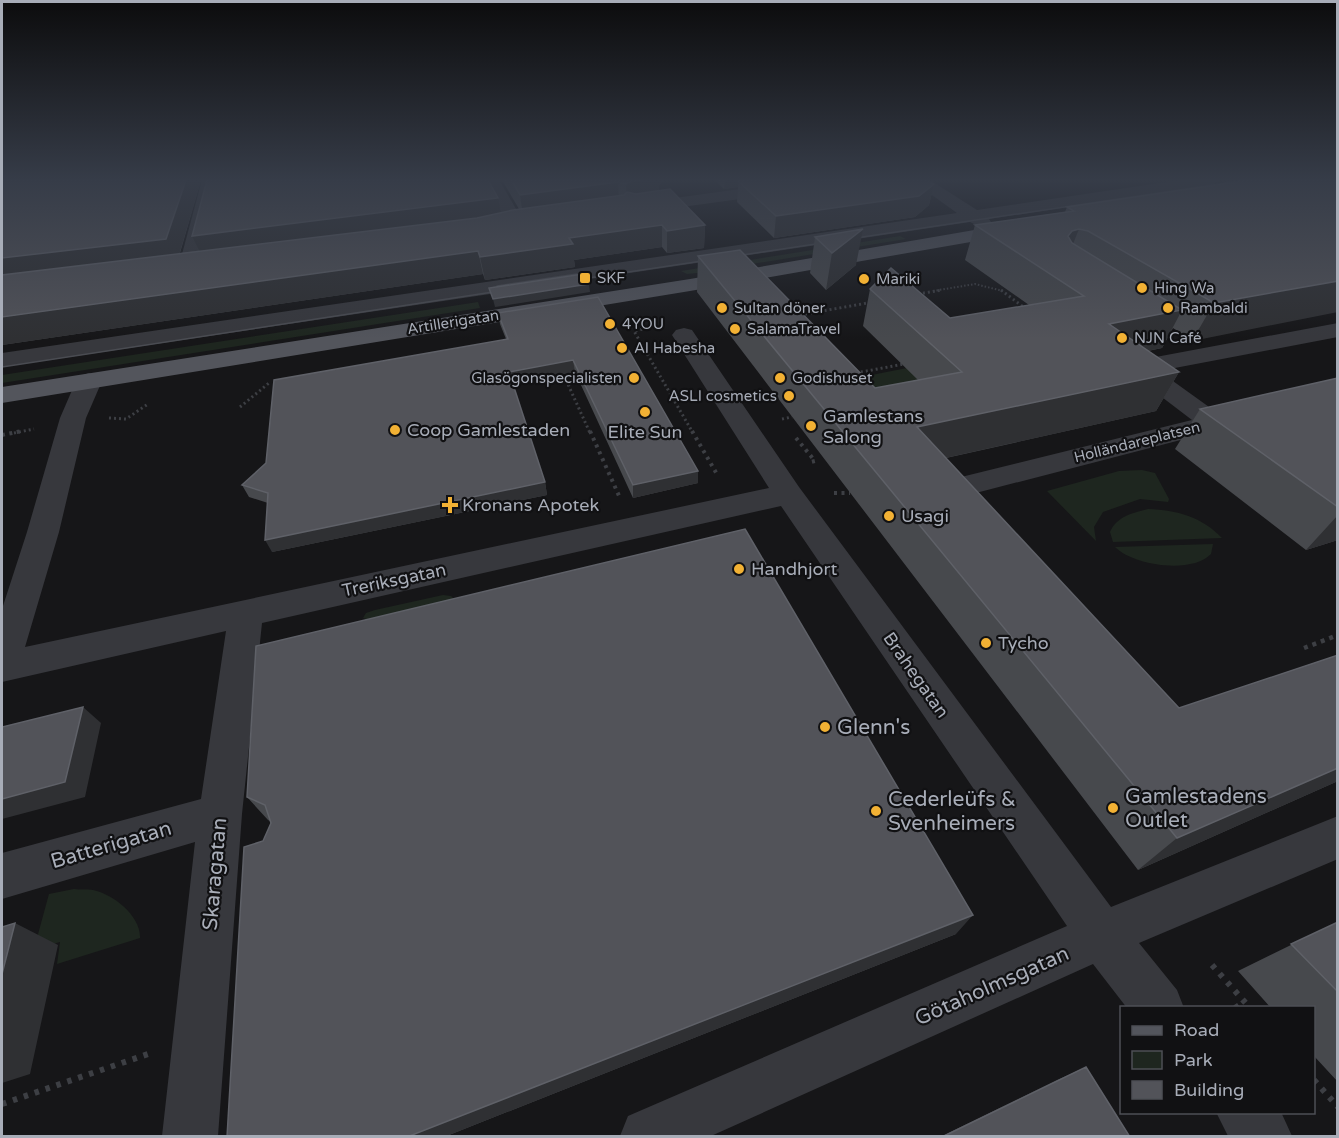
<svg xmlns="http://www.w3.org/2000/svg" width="1339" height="1138" viewBox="0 0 1339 1138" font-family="'Varela Round',sans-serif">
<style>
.green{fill:#1e261f}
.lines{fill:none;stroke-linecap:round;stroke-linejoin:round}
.path-far4{stroke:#3d3f44;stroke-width:2;stroke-dasharray:1.5 2;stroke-linecap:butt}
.path-far3{stroke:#3d3f44;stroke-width:3;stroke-dasharray:2 3;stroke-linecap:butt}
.path-far2{stroke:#3d3f44;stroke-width:4;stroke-dasharray:3 4.5;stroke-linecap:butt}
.path-far1{stroke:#3d3f44;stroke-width:4.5;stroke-dasharray:4 5;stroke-linecap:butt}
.path{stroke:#3d3f44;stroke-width:6;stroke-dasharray:4.5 7;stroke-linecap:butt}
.minor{fill:#37383d;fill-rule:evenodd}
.major{fill:#53555c;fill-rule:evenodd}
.tram{stroke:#4a4c52;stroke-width:1.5}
.wall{fill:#47494d}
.shaded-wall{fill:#2f3033}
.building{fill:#525359;stroke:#5f6168;stroke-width:1.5}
.poi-dot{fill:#f2b134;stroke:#111113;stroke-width:2}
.labels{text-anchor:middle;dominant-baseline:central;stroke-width:4.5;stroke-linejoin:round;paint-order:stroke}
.far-poi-label{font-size:15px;fill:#a8adb8;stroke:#111113;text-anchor:start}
.far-street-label{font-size:15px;fill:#a8adb8;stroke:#111113}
.poi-label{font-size:18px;fill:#a8adb8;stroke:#111113;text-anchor:start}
.street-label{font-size:18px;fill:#a8adb8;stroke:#111113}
.near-poi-label{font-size:21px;fill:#a8adb8;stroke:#111113;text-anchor:start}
.near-street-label{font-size:21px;fill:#a8adb8;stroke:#111113}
</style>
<rect width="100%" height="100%" fill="#161618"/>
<path class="green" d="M900,236L906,239L697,273L687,274L681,271Z
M478,302L480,308L2,383V375Z
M907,368L946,401L839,382L841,381Z
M1142,470L1155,473L1169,499L1168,502L1140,499L1103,512L1094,527L1096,541L1047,491L1119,471Z
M1148,509C1177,510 1202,517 1222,538L1113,542L1110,532C1117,516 1133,513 1148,509Z
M1213,544L1211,554C1192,574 1134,566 1115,547Z
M443,595L451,596L454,599L370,620L363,618L366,613L375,610Z
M74,889C80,890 87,889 93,890C113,894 141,916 140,938L57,964L60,942L2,959L37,938L49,894Z"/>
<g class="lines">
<path class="path-far4" d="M933,291L975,284L1003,291"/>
<path class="path-far3" d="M1001,290L1026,309
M918,294L942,290
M800,315L873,302
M652,327L634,331L693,433
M562,371L590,433
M856,373L904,364
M240,407L269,383
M109,418L126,419L148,404
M782,419L792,417
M14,433L34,429"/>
<path class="path-far2" d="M590,431L620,498
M692,431L718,476
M2,435L22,431
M796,438L815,461L811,462
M834,493H850"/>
<path class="path-far1" d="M1304,648L1338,635"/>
<path class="path" d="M1212,965L1250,1008
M1235,1008L1244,1002
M1314,1080L1338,1107
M2,1104L148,1054"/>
<path class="minor" d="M202,180H218L198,269L195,273H181L178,269Z
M483,180H499L525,224L523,228H509Z
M807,180H827L829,183L821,188L638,213L632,212L629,208L632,204L638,203Z
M911,180H930L977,210L1180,180H1220L1212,185L989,219L991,222L989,226L982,228L970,222L2,367V353L957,213Z
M1338,323V337L1159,371L1223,417L1226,423L1223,429L949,500L939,497L934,490L939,483L949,480L1192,420L1129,372L1126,367L1129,362Z
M684,328L692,330L799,487L1111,907L1338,816V859L1139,943L1177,990L1184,1008H1127L1093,964L711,1136H620L628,1116L1067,926L781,506L262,623L242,814L218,1136H162L195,842L2,899V853L201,799L226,631L2,682V609L27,532L60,418L76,381L80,376L89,373L98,376L102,381L86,418L59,532L25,647L769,488L672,335L676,330Z
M1216,1112H1281L1292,1136H1228Z"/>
<path class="major" d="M1015,223L1022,225L1024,229L1022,233L690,291L2,403V387L690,279Z"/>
<path class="tram" d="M568,281L1245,180
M497,286L577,274
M2,367L506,290"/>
</g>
<path class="wall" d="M2,180H201L180,253L501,213L519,209L502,180H665L659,185V191L705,225L704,248L667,253L662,247L574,260L575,267L485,280L483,274L2,345Z
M715,180H927L934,184L929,205L915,217L774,238L737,202L738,187L724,189Z
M1338,180L1192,341L1173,328L1162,348L1148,351L1179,372L1156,411L946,458L1179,708L1338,655V781L1138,870L697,292L698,256L875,388L918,380L863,326L870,289L950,318L1029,305L965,260L975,225L1065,212L1067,207Z
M815,237L856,265L826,290L810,273Z
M598,297L698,483L633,498L575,372L512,384L545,482L547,495L272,552L268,503L249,497L242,485L506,339L500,324L498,313Z
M1338,378V540L1306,550L1175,449L1200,409Z
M247,797L956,934L444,1137H227L263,841L271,823L270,821L268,820Z
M1338,922V1082L1314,1056V1008H1271L1238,971Z
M1086,1067L1130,1137H940L1057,1080Z"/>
<path class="shaded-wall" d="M186,180H201L177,262L2,285V258Z
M641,180H665L659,185V198L627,205L626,184L629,182Z
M725,180H792L738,181V187L724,189Z
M618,182L619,203L523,216L520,195Z
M934,184L929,205L915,217L774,238L776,216Z
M498,198L502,219L203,258L192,236Z
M662,225V247L574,260L575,267L485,280L480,257L569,238Z
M705,225L704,248L667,253V231Z
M863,229L856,265L826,290L832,253Z
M1079,229L1065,264L1068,236L1072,231Z
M478,251L483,274L2,345V317Z
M1338,281V312L1192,341L1214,303Z
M589,284L590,292L495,307L493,299Z
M1182,310L1162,348L1091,362L1109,324Z
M573,360L575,372L511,384L509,372Z
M1179,372L1156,411L905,467L917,427Z
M698,471V483L633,498V485Z
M545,482L547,495L272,552L265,540Z
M1338,515V540L1306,550Z
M83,707L101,723L85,797L2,819V799Z
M1338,768V781L1138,870L1177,838Z
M973,915L956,934L444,1137H407Z
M15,923L58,945L30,1074L2,1083V974Z"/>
<path class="building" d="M2,180H186L166,239L2,258Z
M207,180H488L498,198L192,236Z
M511,180H641L629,182L626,184L618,182L520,195Z
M750,180H927L934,184L919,196L776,216L738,181Z
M1250,180H1338V281L1214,303L1088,231L1079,229L1072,231L1068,236L1072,243L1182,310L1109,324L1179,372L917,427L1179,708L1338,655V768L1177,838L698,256L740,250L875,388L962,372L870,289L891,268L950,318L1084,296L975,225L1074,211L1067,207Z
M670,189L705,225L667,231L662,225L569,238L573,244L480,257L478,251L2,317V275L477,218L513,210L624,195L627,192L636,194Z
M863,229L832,253L815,237Z
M583,274L589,284L493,299L489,288Z
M598,297L698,471L633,485L573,360L509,372L545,482L265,540L268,493L242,485L266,463L274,380L508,339L498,313Z
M1338,378V507L1200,409Z
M745,529L973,915L407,1137H227L244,847L263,841L271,823L265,805L247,797L256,646Z
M83,707L65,782L2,799V727Z
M1338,922V992L1291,944Z
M15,923L2,974V927Z
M1086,1067L1130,1137H942Z"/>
<linearGradient id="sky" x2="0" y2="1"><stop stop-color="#0c0c0d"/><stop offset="0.53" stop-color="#363c48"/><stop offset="1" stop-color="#363c48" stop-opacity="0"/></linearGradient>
<rect width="1339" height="339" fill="url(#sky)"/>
<g class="poi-dot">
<rect x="579" y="272" width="12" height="12" rx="3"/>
<circle cx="864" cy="279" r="6"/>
<circle cx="1142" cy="288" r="6"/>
<circle cx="722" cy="308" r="6"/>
<circle cx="1168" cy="308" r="6"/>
<circle cx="610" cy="324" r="6"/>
<circle cx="735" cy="329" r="6"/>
<circle cx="1122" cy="338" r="6"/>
<circle cx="622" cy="348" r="6"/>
<circle cx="634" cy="378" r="6"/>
<circle cx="780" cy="378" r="6"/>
<circle cx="789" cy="396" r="6"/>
<circle cx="645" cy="412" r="6"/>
<circle cx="811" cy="426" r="6"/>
<circle cx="395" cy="430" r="6"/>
<path d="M447 496h6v6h6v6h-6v6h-6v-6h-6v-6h6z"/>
<circle cx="889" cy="516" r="6"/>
<circle cx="739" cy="569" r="6"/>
<circle cx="986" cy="643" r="6"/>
<circle cx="825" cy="727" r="6"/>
<circle cx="1113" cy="808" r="6"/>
<circle cx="876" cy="811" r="6"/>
</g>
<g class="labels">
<g class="far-poi-label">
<text x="597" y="278">SKF</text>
<text x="876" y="279">Mariki</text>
<text x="1154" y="288">Hing Wa</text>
<text x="734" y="308">Sultan döner</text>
<text x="1180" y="308">Rambaldi</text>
<text x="622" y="324">4YOU</text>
<text x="747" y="329">SalamaTravel</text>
<text x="1134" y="338">NJN Café</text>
<text x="634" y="348">Al Habesha</text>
<text x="622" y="378" text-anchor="end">Glasögonspecialisten</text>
<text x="792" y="378">Godishuset</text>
<text x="777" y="396" text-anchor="end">ASLI cosmetics</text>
</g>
<g class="far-street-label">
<text transform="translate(453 322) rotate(-9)">Artillerigatan</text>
<text transform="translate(1137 442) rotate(-14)">Holländareplatsen</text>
</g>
<g class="poi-label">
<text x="823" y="416">Gamlestans<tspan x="823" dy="21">Salong</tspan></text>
<text x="407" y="430">Coop Gamlestaden</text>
<text x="645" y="432" text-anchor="middle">Elite Sun</text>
<text x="462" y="505">Kronans Apotek</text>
<text x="901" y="516">Usagi</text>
<text x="751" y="569">Handhjort</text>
<text x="998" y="643">Tycho</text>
</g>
<g class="street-label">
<text transform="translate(394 580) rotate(-12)">Treriksgatan</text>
<text transform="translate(916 675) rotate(55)">Brahegatan</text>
</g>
<g class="near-poi-label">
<text x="837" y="727">Glenn's</text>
<text x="1125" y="796">Gamlestadens<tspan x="1125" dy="24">Outlet</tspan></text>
<text x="888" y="799">Cederleüfs &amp;<tspan x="888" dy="24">Svenheimers</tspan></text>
</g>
<g class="near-street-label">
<text transform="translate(111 845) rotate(-16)">Batterigatan</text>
<text transform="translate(215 874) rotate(-85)">Skaragatan</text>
<text transform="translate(992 986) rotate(-24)">Götaholmsgatan</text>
</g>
</g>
<rect width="1339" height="1138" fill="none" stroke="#a8adb8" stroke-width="6"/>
<rect x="1120" y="1006" width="195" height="108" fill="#111113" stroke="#4d4f55" stroke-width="1.5"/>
<rect x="1132" y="1026" width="30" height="9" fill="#53555c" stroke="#4d4f55" stroke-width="1.5"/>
<text x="1174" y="1036" font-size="18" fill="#a8adb8">Road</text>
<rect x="1132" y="1051" width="30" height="18" fill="#1e261f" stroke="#4d4f55" stroke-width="1.5"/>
<text x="1174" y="1066" font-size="18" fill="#a8adb8">Park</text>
<rect x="1132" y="1081" width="30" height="18" fill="#525359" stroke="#4d4f55" stroke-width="1.5"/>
<text x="1174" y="1096" font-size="18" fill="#a8adb8">Building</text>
</svg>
